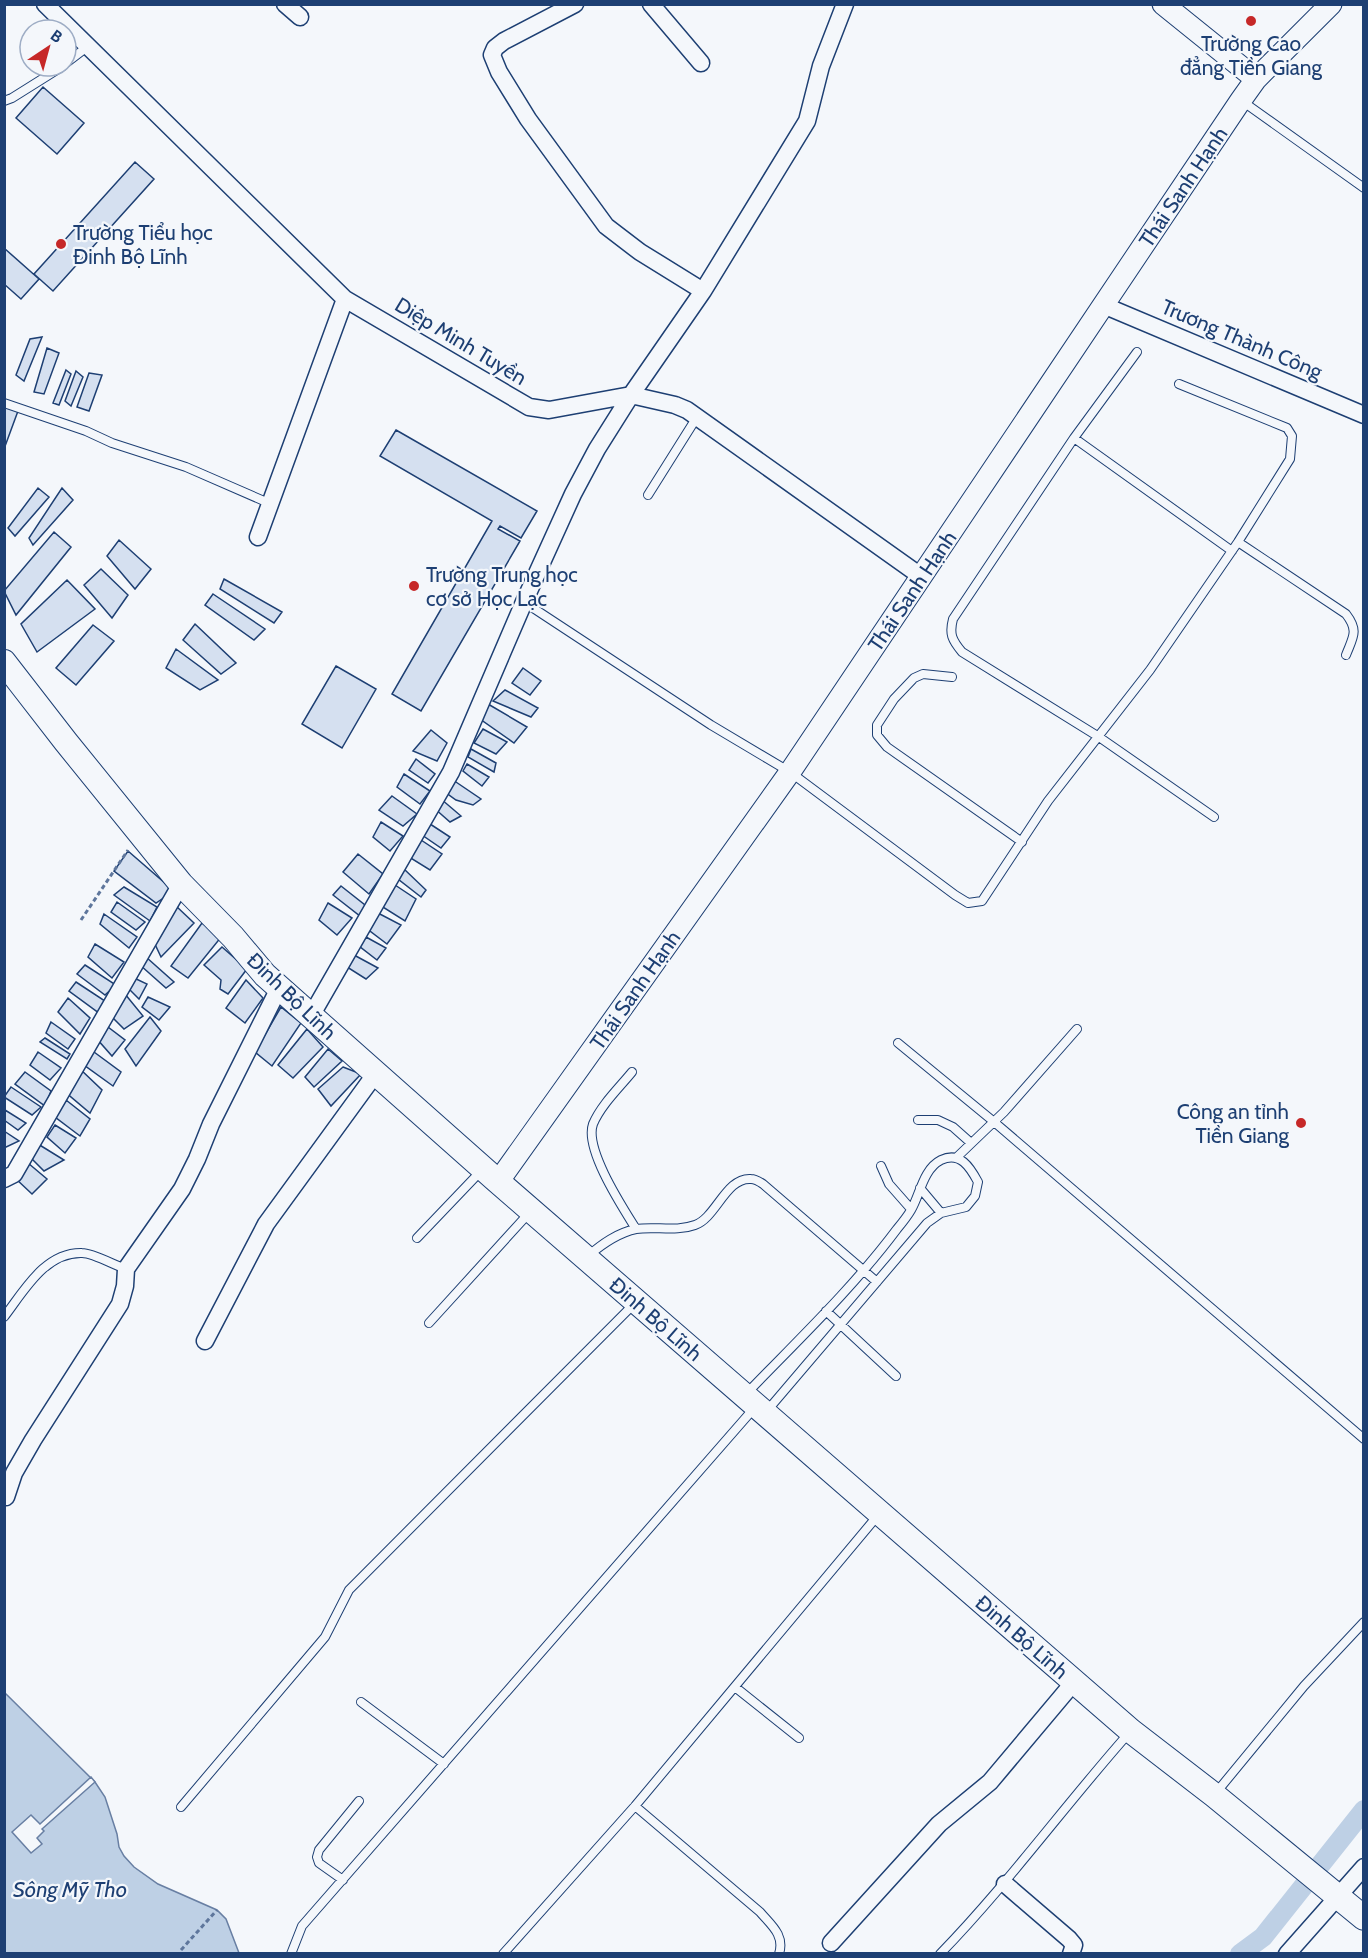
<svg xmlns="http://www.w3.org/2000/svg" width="1368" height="1958" viewBox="0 0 1368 1958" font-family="Cabin,sans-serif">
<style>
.water{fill:#bed0e5;stroke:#687fa3;stroke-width:1.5}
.pier{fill:#f4f7fb;stroke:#687fa3;stroke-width:1.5}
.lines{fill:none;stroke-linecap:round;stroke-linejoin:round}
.canal{stroke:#bed0e5;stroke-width:20}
.building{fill:#d5e0f0;stroke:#1d3f73;stroke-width:1.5}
.service-casing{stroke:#1d3f73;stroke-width:10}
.minor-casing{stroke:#1d3f73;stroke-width:19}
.tertiary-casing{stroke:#1d3f73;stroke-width:23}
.secondary-casing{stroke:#1d3f73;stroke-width:26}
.path{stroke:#5e769c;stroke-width:3;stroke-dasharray:4.5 3;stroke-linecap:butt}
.service{stroke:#f4f7fb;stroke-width:8}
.minor{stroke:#f4f7fb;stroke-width:16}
.tertiary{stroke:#f4f7fb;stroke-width:21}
.secondary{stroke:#f4f7fb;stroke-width:24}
.poi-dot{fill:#c62828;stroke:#f4f7fb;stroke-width:2}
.labels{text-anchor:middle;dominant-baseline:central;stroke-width:4.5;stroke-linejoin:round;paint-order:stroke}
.poi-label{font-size:21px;fill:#1d3f73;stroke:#f4f7fb;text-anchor:start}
.street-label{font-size:21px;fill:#1d3f73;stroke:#f4f7fb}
.water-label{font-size:22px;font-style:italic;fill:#1d3f73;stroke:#f4f7fb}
</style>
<rect width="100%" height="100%" fill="#f4f7fb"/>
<path class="water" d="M4,1692L95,1782L105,1797L117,1834L119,1847L124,1856L134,1867L158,1884L217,1910L226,1919L239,1953H5Z"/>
<path class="pier" d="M91,1777L95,1782L42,1829L44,1831L37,1838L42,1844L31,1853L12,1832L31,1815L40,1824Z"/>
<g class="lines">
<path class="canal" d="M1240,1954L1263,1937L1364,1810"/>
</g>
<path class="building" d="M43,87L84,123L57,154L16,118Z
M135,162L154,179L53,291L34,274Z
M4,248L39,279L21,299L4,284Z
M42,337L24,381L16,375L30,339Z
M47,348L59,353L44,394L34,392Z
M66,370L71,374L59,405L53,403Z
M76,371L83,377L71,406L65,401Z
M89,373L102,375L89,411L77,407Z
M4,406L18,411L4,449Z
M396,430L537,511L521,538L500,526L498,529L520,541L421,711L392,694L492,521L380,456Z
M38,488L49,497L15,536L8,528Z
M62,488L73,500L33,545L29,538Z
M54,532L71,547L16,615L4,591Z
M119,540L151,569L135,589L107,556Z
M101,569L128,595L112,618L84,585Z
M224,579L282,612L274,623L220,589Z
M67,580L95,609L37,652L21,624Z
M213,594L265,629L254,640L205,605Z
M195,624L236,663L221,674L183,640Z
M93,625L114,641L76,685L56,668Z
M176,649L218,680L200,690L166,668Z
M336,666L376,689L342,748L302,724Z
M523,668L541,681L530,695L512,683Z
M505,690L538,708L531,717L493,701Z
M488,704L527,727L514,743L480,719Z
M483,729L507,742L496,754L474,743Z
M431,730L447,743L437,761L413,751Z
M471,749L496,763L494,772L468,757Z
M416,759L435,774L428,783L409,770Z
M467,764L489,777L482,786L463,771Z
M404,774L430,791L420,804L397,787Z
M453,780L481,799L473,805L456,800L445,792Z
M392,796L417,814L403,826L379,810Z
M441,799L461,816L450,822L434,808Z
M381,822L403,836L390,851L373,837Z
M427,822L450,837L441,848L422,835Z
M418,838L442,854L430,870L409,857Z
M128,851L174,891L156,903L114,871Z
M358,854L383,874L369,894L343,872Z
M404,869L426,890L421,897L398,879Z
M392,883L416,899L405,921L378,904Z
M341,886L365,905L360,916L333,895Z
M124,887L157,907L150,921L114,895Z
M117,902L145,922L136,930L111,912Z
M328,903L352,918L337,935L319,920Z
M176,906L194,923L161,957L153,940Z
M376,912L401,925L387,944L366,928Z
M104,914L137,937L129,948L100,924Z
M202,923L222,936L188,978L171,966Z
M366,937L386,948L377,960L359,946Z
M95,944L124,962L112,978L88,957Z
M222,947L247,969L228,994L220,989L221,980L204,965Z
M354,955L378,968L366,979L347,967Z
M146,957L174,982L166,988L140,965Z
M85,965L116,985L105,995L77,974Z
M132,977L147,984L139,999L126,986Z
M246,980L263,998L245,1023L226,1008Z
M76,982L105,1001L99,1013L69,991Z
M125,994L143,1016L124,1029L110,1015Z
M148,997L170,1007L159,1020L142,1007Z
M68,998L90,1018L80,1034L58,1012Z
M281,1007L301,1023L272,1066L255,1052Z
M150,1017L161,1031L136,1066L125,1049Z
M51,1022L75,1039L68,1049L46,1033Z
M104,1024L125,1040L112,1056L97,1039Z
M307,1029L323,1047L293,1078L278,1065Z
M45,1038L70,1054L67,1059L40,1042Z
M328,1049L342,1061L314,1087L305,1077Z
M38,1052L61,1068L50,1080L30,1065Z
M94,1052L121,1072L113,1086L84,1065Z
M343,1067L361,1074L331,1106L318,1089Z
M79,1068L102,1090L90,1113L64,1091Z
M25,1072L51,1091L45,1106L15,1084Z
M11,1087L41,1107L32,1115L4,1097Z
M66,1100L90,1119L80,1136L55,1117Z
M5,1110L26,1123L18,1130L4,1120Z
M55,1125L76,1138L65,1153L47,1137Z
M4,1131L19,1141L4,1148Z
M38,1144L64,1160L44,1171L29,1156Z
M28,1163L47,1179L32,1194L15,1178Z"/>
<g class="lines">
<g class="service-casing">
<path id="service" d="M66,63L87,47
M4,101L12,98L63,66
M1242,101L1364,188
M4,403L86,431L112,443L186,467L271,504
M1074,438L1137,352
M648,495L697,417
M1238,542L1346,614C1359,631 1353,637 1346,655
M524,602L711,725L790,772L955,895L968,903L982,901L1048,801L1150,670L1238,542L1290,459L1292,436L1287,428L1179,384
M952,677L923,674L914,678L894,699L877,725V735L887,747L1022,842
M1214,817L1099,737L962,652C952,640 949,634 953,619L1074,438L1232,551
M898,1043L993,1121L1364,1439
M632,1072C619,1088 601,1105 593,1124C584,1149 623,1208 636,1229
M918,1120H938L953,1127L971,1143
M956,1158L1004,1112L1077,1029
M881,1166L889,1184L911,1209
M920,1188L941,1213
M417,1238L481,1171
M588,1256C602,1244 617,1233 636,1229C655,1226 676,1232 695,1225C716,1218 726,1177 751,1179C754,1179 760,1182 763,1184L877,1282
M826,1311L896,1376
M4,1317C24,1291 45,1252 82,1253C93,1253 114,1265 126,1269
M429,1323L530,1212
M746,1394C797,1341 853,1288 897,1229C902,1223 907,1217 911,1210C920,1195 923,1169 941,1160C960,1151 970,1167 978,1182L975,1196L966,1207L941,1213L927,1223L766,1412
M735,1687L799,1738
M361,1702L444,1764
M1215,1794L1304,1686L1364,1622
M635,1806L760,1912C771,1925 785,1935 779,1954
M181,1807L325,1637L349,1590L636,1302
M343,1880L319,1863L317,1857L319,1850L359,1801
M291,1954L302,1926L756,1406
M503,1954L635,1806L879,1514
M940,1954C1008,1884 1065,1805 1129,1733"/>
</g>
<g class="minor-casing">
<path id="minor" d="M45,4L345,299L529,407L549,410L631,395L675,405L687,410L922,577
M285,4L300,17
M575,4L504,41L495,48L492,55L499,72L528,119L606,226L640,252L703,291
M651,4L701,63
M1103,305L1364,415
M258,537L345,299
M311,1016L451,772L524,602L573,494L597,449L631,395L703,291L807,121L821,66L845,4
M4,1179L14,1174L181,884
M205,1341L266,1224L376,1073
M6,1497L14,1473L33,1440L120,1304L125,1286L126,1269L182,1189L197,1159L211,1124L279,988
M1005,1884L1069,1939L1074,1945L1071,1954
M831,1943L939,1824L990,1782L1074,1682
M1287,1954L1364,1867"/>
</g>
<g class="tertiary-casing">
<path id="tertiary" d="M1163,4L1256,79
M498,1182L790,772L1241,100L1256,79L1331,4"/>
</g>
<g class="secondary-casing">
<path id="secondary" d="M4,662L66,742L181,884L233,937L265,975L495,1179L1131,1731L1214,1795L1364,1918"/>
</g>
<path class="path" d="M81,920L128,850
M181,1950L217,1910"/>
<use href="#service" class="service"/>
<use href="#minor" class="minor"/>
<use href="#tertiary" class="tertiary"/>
<use href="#secondary" class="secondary"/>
</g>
<g class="poi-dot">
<circle cx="1251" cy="21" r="6"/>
<circle cx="61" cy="244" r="6"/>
<circle cx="414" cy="586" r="6"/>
<circle cx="1301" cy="1123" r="6"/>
</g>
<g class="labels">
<g class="poi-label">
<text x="1251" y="43" text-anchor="middle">Trường Cao<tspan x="1251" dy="24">đẳng Tiền Giang</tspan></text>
<text x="73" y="232">Trường Tiểu học<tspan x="73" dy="24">Đinh Bộ Lĩnh</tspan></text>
<text x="426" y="574">Trường Trung học<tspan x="426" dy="24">cơ sở Học Lạc</tspan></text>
<text x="1289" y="1111" text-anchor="end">Công an tỉnh<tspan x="1289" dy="24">Tiền Giang</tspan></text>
</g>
<g class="street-label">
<text transform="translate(1183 187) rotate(-56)">Thái Sanh Hạnh</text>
<text transform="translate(1242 339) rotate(23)">Trương Thành Công</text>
<text transform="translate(461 341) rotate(31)">Diệp Minh Tuyền</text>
<text transform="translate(912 591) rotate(-56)">Thái Sanh Hạnh</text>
<text transform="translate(635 990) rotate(-55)">Thái Sanh Hạnh</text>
<text transform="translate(292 996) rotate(44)">Đinh Bộ Lĩnh</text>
<text transform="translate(656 1319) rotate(41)">Đinh Bộ Lĩnh</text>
<text transform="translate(1022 1637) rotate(41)">Đinh Bộ Lĩnh</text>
</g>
<g class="water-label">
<text x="70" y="1889">Sông Mỹ Tho</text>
</g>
</g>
<rect width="1368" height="1958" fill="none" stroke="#1d3f73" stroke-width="12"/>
<g transform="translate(48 48) rotate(36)"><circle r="28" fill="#f4f7fb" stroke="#9eadc5" stroke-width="1.5"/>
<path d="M0-4.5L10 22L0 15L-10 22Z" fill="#c62828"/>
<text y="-9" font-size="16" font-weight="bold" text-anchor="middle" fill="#1d3f73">B</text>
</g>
</svg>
